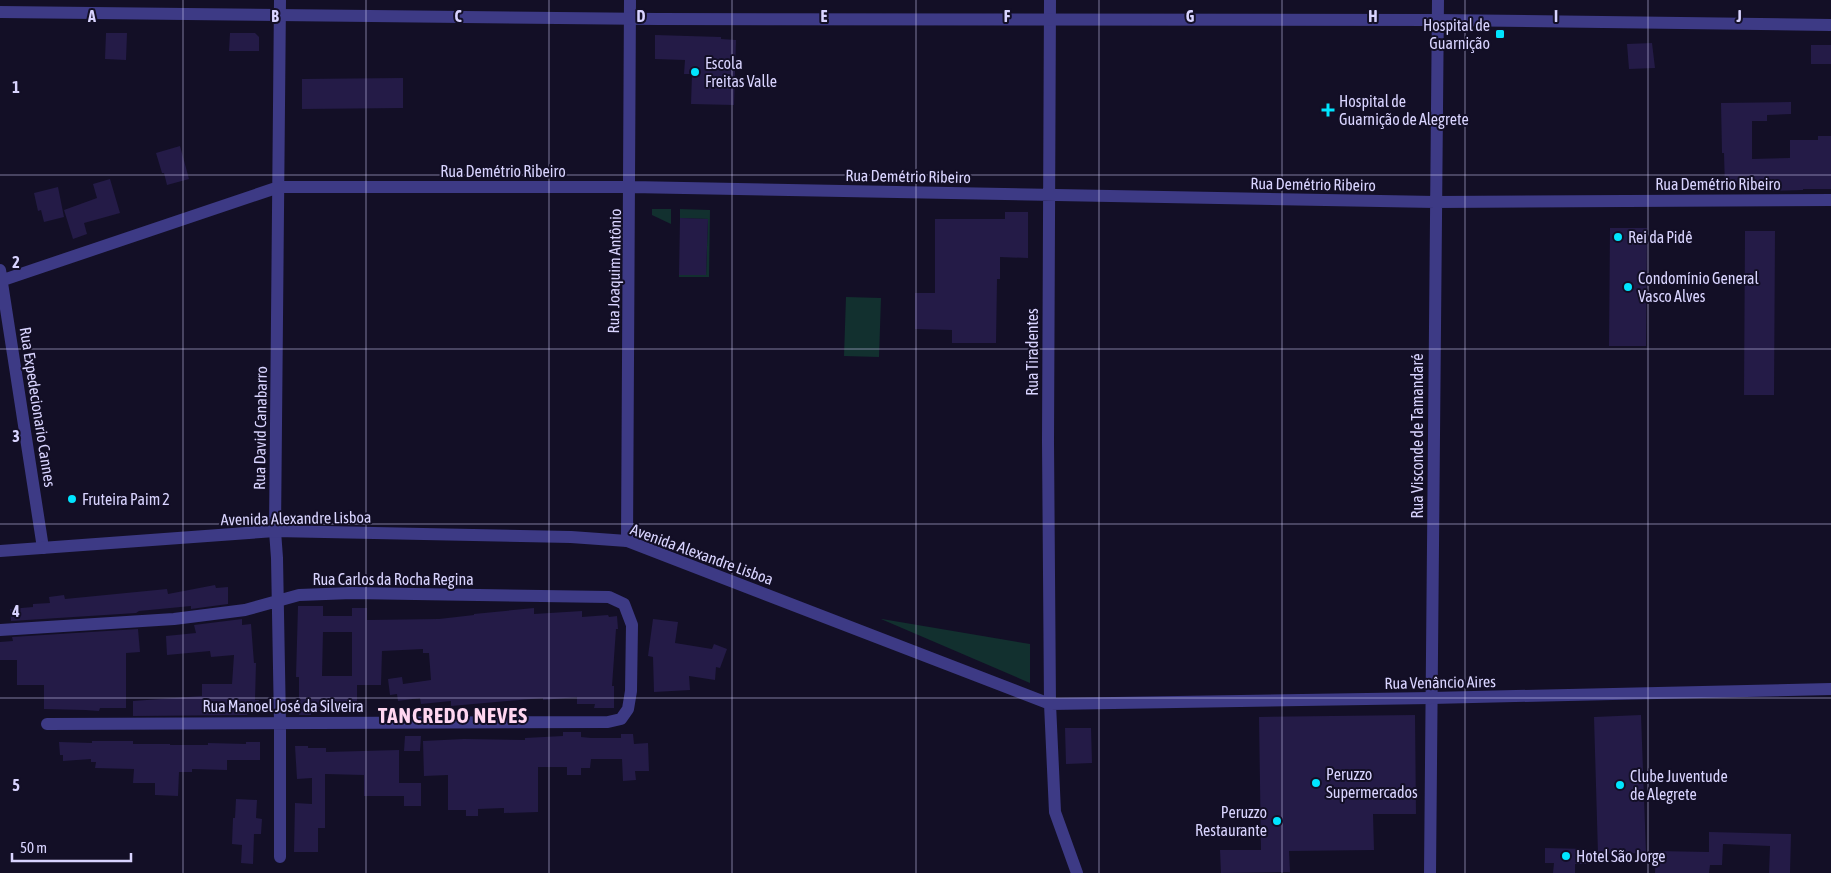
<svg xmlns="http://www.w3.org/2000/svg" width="1831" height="873" viewBox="0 0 1831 873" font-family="'Asap Condensed',sans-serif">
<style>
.green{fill:#12302f}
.building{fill:#241b47;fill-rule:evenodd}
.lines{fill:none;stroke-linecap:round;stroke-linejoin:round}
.minor{stroke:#3d3a85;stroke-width:12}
.tertiary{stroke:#3d3a85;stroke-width:12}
.grid{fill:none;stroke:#d9d4ff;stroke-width:1;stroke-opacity:0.55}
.poi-dot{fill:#00e5ff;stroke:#130f26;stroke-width:2}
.labels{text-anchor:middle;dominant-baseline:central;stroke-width:4;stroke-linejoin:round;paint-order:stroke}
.poi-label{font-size:16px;fill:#d9d4ff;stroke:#130f26;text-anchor:start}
.street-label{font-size:16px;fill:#d9d4ff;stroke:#130f26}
.district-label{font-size:21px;font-weight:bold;letter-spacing:1px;fill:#ffd6f0;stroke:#130f26}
.grid-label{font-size:16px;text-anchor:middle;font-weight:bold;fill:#d9d4ff;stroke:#130f26;stroke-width:4;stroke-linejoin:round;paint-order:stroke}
</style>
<rect width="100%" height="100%" fill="#130f26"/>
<path class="green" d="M652,209H671V224L652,215Z
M680,209L710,210L709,277H679V275H706L708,219L680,218Z
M846,297L881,298L879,357L844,356Z
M882,619L1030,644V683L881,619Z"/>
<path class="building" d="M106,33H127L126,60L105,59Z
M230,33H255L259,37V51H229Z
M655,35L721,37V39L736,40L734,105L691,104L692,74H684L685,60L655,59Z
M1652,43L1655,68L1629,69L1627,44Z
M1811,45H1831V64H1811Z
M403,78V108L302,109V79Z
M1791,102V114L1767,115V121H1752V159L1790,158V140H1818V136H1831V189H1803V190L1768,191V187L1725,189L1724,153H1722L1721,103Z
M180,146L189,179L167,185L164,173H162L156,153Z
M110,179L120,213L84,223L87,234L73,239L64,210L97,198L93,184Z
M58,187L64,217L44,222L41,210L38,211L34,193Z
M1005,212H1028V258L1000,257V279H997L996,343H952V330L915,329V293H935V219H1005Z
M680,218L708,219L706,275H679Z
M1610,228H1647L1646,346H1609Z
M1745,231H1775L1774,395H1744Z
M215,585L216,588L228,587V604L191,609V606L139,611L136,613L11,621L10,609L33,607V604L50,603L49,597L64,595L65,599L167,589L168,594Z
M298,606H323V616H352V608H367V620L439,619L474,615V614L534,608V614L582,611V617L608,615L609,617L617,616L618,629H616L612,686H614V708H594L595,704H577V697L543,700V698L451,706V701L421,704L420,698L398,701L397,694L390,695L388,679L402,677L403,684L431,680L429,653H423V649L382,651L381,685H357V707H311V715H299V677H296ZM323,632H352V676H322Z
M242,619V625L251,624L254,663H256L255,700H259V713H248L247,715L133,716V701L202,696V684H232L234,655L211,657L210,651L167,655L166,636L196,633L194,625Z
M653,619L678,622L675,643L712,649L714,644L727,649L720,668L716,667L715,680L689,676L690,690L654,692L653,657L648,656Z
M138,629L140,652L126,653V708H100L99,711L85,710L44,709V685H17V660H0V642L13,641L12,637Z
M1415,715L1416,814H1373L1374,850L1289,851L1290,872L1221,873L1220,850H1261L1259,717Z
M1641,715L1646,853L1598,854L1594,717Z
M1065,728H1091L1092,763L1066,764Z
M563,732H581V737L591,738H621V734H633L634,744L648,743L649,771H635L636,780L623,781L622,759H591L590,768H581V775H567V767H538V812L504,813V808L478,809V816H466V810H448V775L424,776L423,741L464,739L525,740V738L563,736Z
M405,736H421L420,751H404Z
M92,741H133V744H170V745H208V743L246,744V742H260V760H227V770L192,769V772H179L178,796L155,795V783H133L134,769L95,768L96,762H91V759L63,761V755H60L59,742L92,743Z
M295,746H308V748H326V752L399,750V783H421V806H404V796H364V775L325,774V828H318V852H294L295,803L312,804V778L297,779Z
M236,799L257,800L256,818L262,819L261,834H254L253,864L241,863L242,845L232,844L233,818H235Z
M1709,832L1791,834L1790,873H1769L1770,846L1723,844L1722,865H1710L1709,873H1655L1656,851L1709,852Z
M1545,848L1586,849V864H1575V873H1553L1554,863H1545Z"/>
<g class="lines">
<path class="minor" d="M1050,0L1048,442L1050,704
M0,270L43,548
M0,281L279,187H631L1435,202L1831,200
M627,541L630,0
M0,630L174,619L245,610L299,595L352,593L609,597L624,604L632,625L631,691L628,709L621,719L608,722L47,724
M280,857V723L277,558L275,531L280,0
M1430,873L1438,0"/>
<path class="tertiary" d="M0,12L657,19L1438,20L1831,25
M0,551L275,531L571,537L627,541L1050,704L1431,698L1831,689
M1050,704L1055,812L1077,873"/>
</g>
<path class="grid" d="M183,0V873M366,0V873M549,0V873M732,0V873M916,0V873M1099,0V873M1282,0V873M1465,0V873M1648,0V873M0,175H1831M0,349H1831M0,524H1831M0,698H1831"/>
<g class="poi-dot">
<rect x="1495" y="29" width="10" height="10" rx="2.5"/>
<circle cx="695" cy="72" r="5"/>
<path d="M1325.5 102.5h5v5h5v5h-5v5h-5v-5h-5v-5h5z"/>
<circle cx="1618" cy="237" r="5"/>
<circle cx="1628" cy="287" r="5"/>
<circle cx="72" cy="499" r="5"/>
<circle cx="1316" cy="783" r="5"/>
<circle cx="1620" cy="785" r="5"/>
<circle cx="1277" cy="821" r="5"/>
<circle cx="1566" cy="856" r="5"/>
</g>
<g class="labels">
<g class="poi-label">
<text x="1490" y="25" text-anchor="end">Hospital de<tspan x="1490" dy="18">Guarnição</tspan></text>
<text x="705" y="63">Escola<tspan x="705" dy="18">Freitas Valle</tspan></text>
<text x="1339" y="101">Hospital de<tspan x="1339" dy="18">Guarnição de Alegrete</tspan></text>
<text x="1628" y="237">Rei da Pidê</text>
<text x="1638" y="278">Condomínio General<tspan x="1638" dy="18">Vasco Alves</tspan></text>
<text x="82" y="499">Fruteira Paim 2</text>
<text x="1326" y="774">Peruzzo<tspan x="1326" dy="18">Supermercados</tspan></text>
<text x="1630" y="776">Clube Juventude<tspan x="1630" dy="18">de Alegrete</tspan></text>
<text x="1267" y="812" text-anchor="end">Peruzzo<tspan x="1267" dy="18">Restaurante</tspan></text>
<text x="1576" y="856">Hotel São Jorge</text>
</g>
<g class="street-label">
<text x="503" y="171">Rua Demétrio Ribeiro</text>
<text transform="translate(908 176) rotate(1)">Rua Demétrio Ribeiro</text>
<text transform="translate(1313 184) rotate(1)">Rua Demétrio Ribeiro</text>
<text x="1718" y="184">Rua Demétrio Ribeiro</text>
<text transform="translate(614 271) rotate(-89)">Rua Joaquim Antônio</text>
<text transform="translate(1032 352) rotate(-90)">Rua Tiradentes</text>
<text transform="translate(38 407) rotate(81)">Rua Expedecionario Cannes</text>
<text transform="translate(260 428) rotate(-89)">Rua David Canabarro</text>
<text transform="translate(1417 436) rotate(-90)">Rua Visconde de Tamandaré</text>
<text transform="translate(296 518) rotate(-1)">Avenida Alexandre Lisboa</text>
<text transform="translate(702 554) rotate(20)">Avenida Alexandre Lisboa</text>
<text x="393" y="579">Rua Carlos da Rocha Regina</text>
<text transform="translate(1440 682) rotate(-1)">Rua Venâncio Aires</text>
<text x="283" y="706">Rua Manoel José da Silveira</text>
</g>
<g class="district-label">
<text x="453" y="715">TANCREDO NEVES</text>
</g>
</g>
<g class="grid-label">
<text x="92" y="22">A</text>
<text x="275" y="22">B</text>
<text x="458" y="22">C</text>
<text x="641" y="22">D</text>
<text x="824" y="22">E</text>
<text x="1007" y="22">F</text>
<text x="1190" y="22">G</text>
<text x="1373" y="22">H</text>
<text x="1556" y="22">I</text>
<text x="1739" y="22">J</text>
<text x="16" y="93">1</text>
<text x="16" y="268">2</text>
<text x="16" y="442">3</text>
<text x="16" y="617">4</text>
<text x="16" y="791">5</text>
</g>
<path d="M12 853v8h119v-8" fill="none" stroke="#d9d4ff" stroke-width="2.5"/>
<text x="20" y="853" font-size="15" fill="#d9d4ff" stroke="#130f26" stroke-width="4" paint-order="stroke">50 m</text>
</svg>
